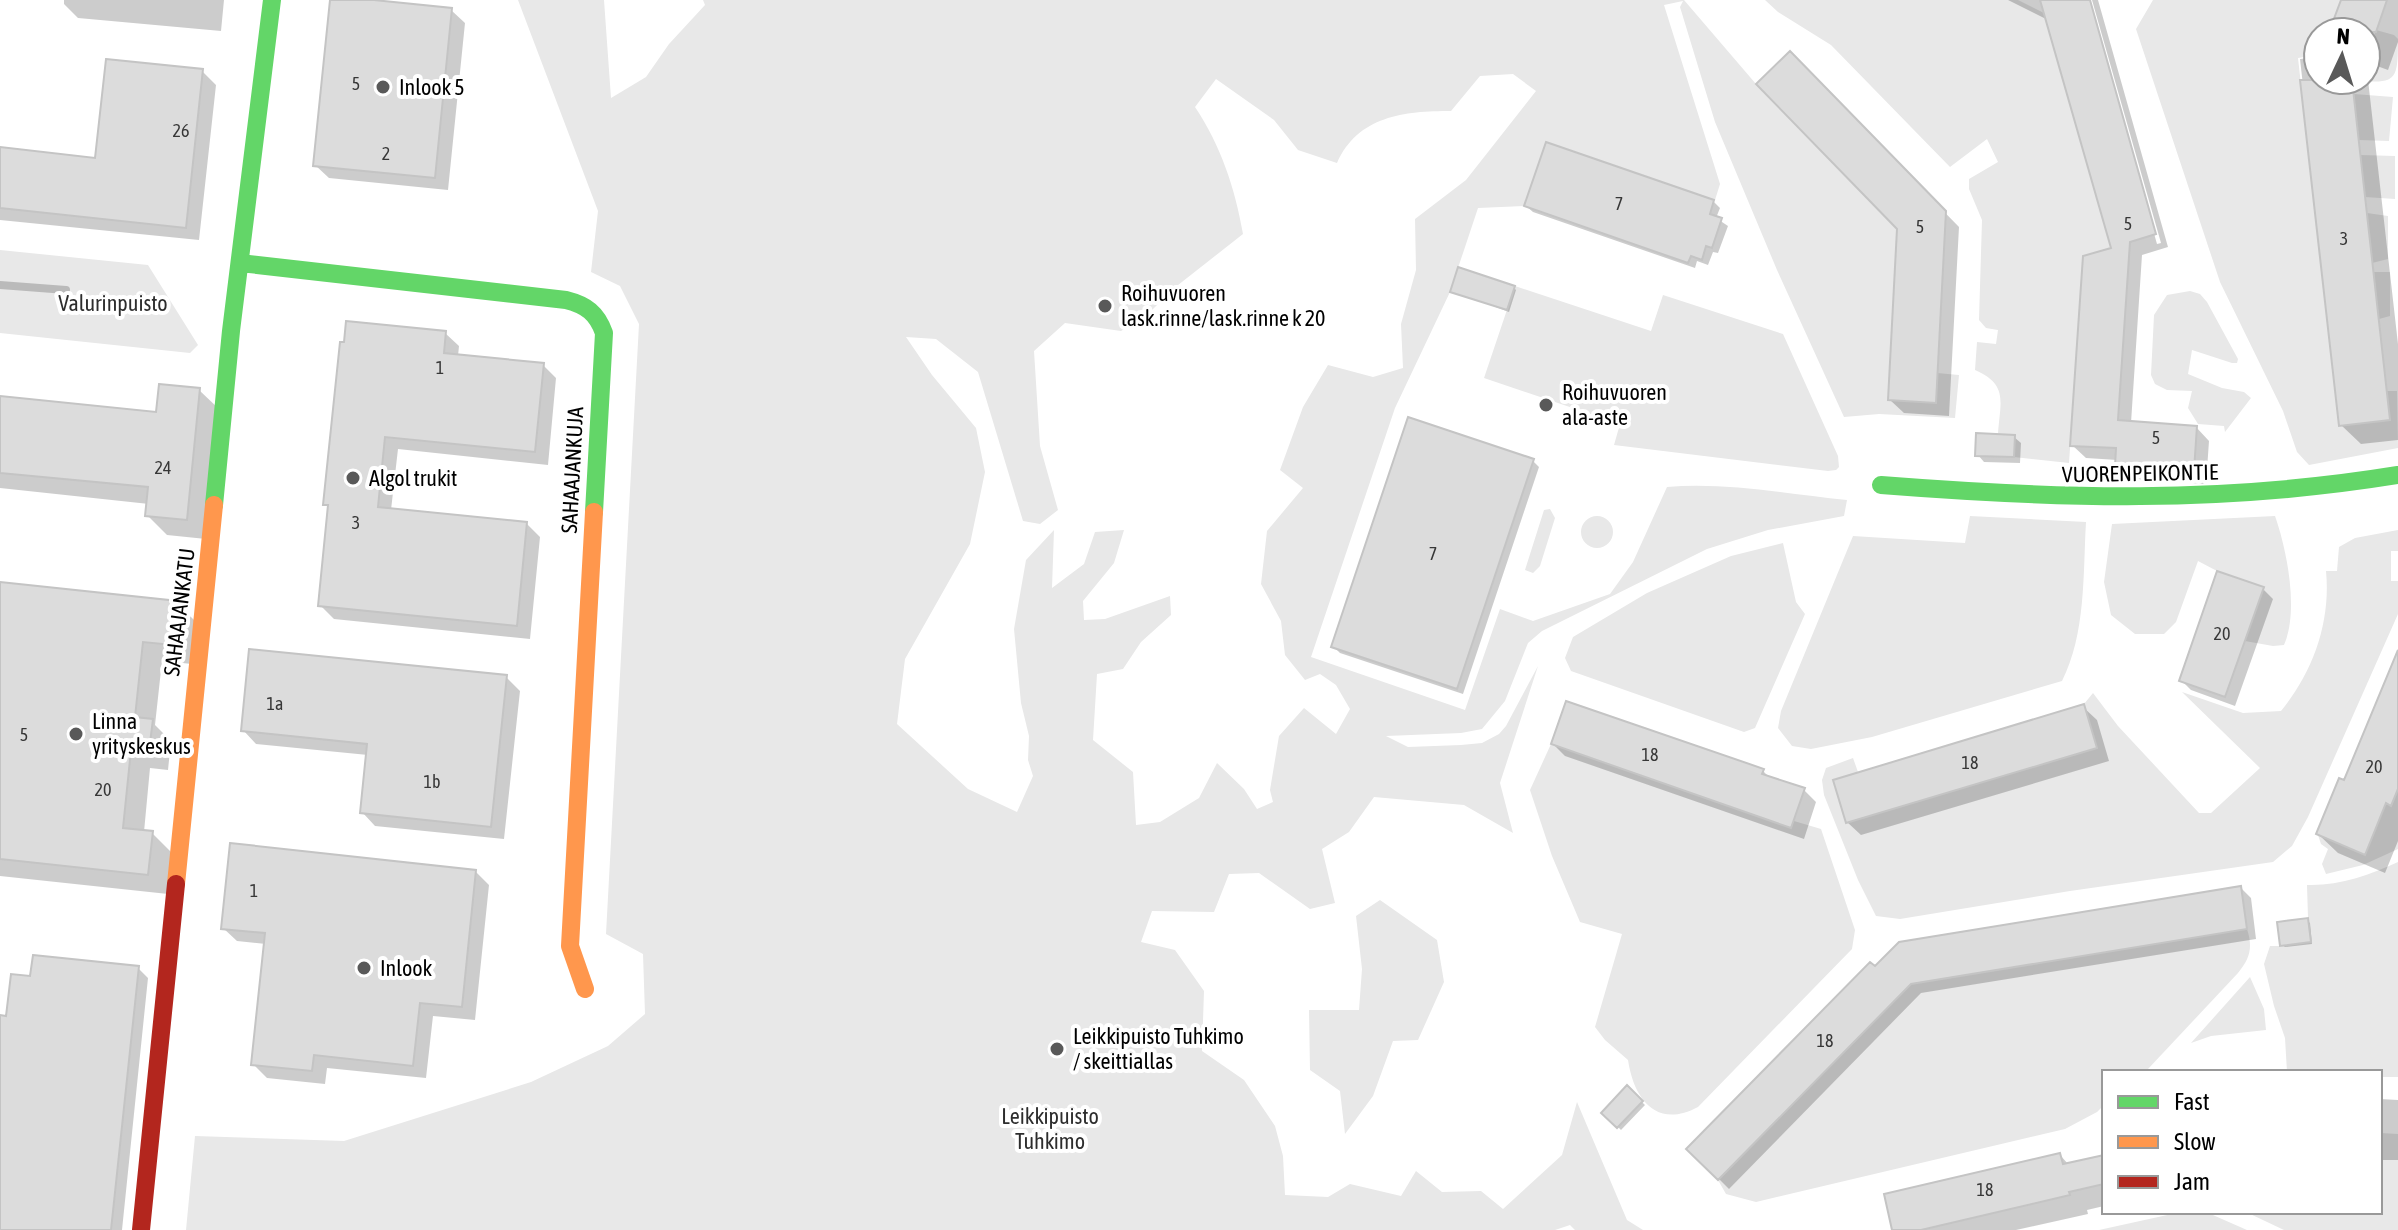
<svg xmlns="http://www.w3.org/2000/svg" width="2398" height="1230" viewBox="0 0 2398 1230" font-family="'Asap Condensed',sans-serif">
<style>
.green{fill:#e8e8e8;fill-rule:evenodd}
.shadow{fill:#0003}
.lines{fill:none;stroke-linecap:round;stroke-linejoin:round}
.stream{stroke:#bababa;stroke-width:8}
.building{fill:#dcdcdc;stroke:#c4c4c4;stroke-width:2}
.fast{stroke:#63d668;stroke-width:18}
.slow{stroke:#ff974d;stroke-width:18}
.jam{stroke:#b3261e;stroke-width:18}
.poi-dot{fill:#595959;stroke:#fff;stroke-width:3}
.labels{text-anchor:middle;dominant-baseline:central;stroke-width:8;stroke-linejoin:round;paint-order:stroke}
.number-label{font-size:18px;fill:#373737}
.poi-label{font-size:22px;fill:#000;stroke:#fff;text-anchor:start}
.park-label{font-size:22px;fill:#2d2d2d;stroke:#fff}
.street-label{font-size:22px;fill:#000;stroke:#fff}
</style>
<rect width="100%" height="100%" fill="#fff"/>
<path class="green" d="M518,0H604L611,98L646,77L669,44L705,5L703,0H1684L1756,84L1897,229L1937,373L1959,375L1955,418L1879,414L1844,417L1777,270L1715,122L1680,7L1683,1L1664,5L1720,184L1715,200L1547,142L1524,206L1478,208L1450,292L1395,408L1311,657L1465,710L1500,609L1533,621L1610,594L1633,562L1667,487C1726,482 1788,494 1847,500L1844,516L1768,530L1707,549L1542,631L1528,643L1505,701L1482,729L1461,733L1386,736L1408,747L1461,745L1482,743L1499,734L1506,726L1538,666L1500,783L1513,833L1464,805L1374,797L1349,832L1322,849L1335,903L1310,909L1259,873L1229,874L1214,912L1152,911L1141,942L1175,950L1204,991L1202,1051L1244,1080L1275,1126L1283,1156L1285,1195L1328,1197L1350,1184L1401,1196L1416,1171L1442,1192L1481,1191L1503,1209L1562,1155L1577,1102L1627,1220L1643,1230H1575L1570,1225L1555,1230H186L195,1136L344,1141L531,1082L608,1046L645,1014L643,954L606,934L639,324L620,286L591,272L598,211ZM1513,74L1536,91L1466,180L1415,219L1416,270L1401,324L1403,368L1373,377L1328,365L1303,407L1280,470L1303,488L1267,531L1261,584L1281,621L1285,655L1305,680L1320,674L1336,685L1350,709L1336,734L1304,708L1279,736L1270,790L1273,802L1257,809L1244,789L1217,763L1199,798L1160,822L1136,825L1133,772L1093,740L1097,674L1123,669L1141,642L1171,615L1170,596L1105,619L1084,620L1083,601L1114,563L1124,530L1095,532L1084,564L1052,588L1054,530L1026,560L1014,629L1021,703L1029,736L1028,760L1033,776L1017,812L968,789L897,724L905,659L970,544L985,472L976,428L932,375L906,337L936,339L978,372L1023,521L1040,524L1058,510L1040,446L1034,351L1065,323L1121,331L1147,315L1173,289L1243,234C1235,188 1221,146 1195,107L1216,79L1274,120L1298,150L1337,163C1358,116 1404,111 1451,111L1480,76Z
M1765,0H2018L2044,13L2111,248L2083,256L2069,463L2014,457L2015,435L1998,434C2000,402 2009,385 1975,370L1977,342L1996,344L1998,330L1986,328L1979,320L1982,220L1969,189V179L1998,162L1987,139L1950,167L1831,45L1778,12Z
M2153,0H2341L2329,32H2318V55L2298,58L2339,425L2390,420L2387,391H2397L2398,448L2309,465L2297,452L2283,411L2220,282L2136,29Z
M2376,30L2394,35L2398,39C2398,83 2396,84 2352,80H2366V51H2368Z
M2354,94L2393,97L2389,141L2359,140Z
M2360,155L2395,156V199L2365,197Z
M2367,213L2388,216V259L2372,263Z
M0,250L148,265L198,345L190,353L0,333Z
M2374,272H2390V316L2379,319Z
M1515,286L1651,331L1663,295L1783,334L1838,456L1839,467L1836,470L1828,471L1614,445L1620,424L1484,378Z
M2190,291L2200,294L2207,302L2238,359L2237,363H2232L2192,350L2188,374L2222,388L2244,392L2251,398L2225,432L2224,426L2198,424L2188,408L2192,391L2167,390L2155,384L2151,375L2154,315L2167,295Z
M1550,509L1555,518L1540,566L1533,573L1525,570L1544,510Z
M1970,516L2086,522C2083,574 2086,634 2062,681L1872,737L1811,749L1792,746L1778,728L1781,711L1853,536L1965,543Z
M2275,516C2287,550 2299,611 2284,645L2273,646L2245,641L2263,588L2217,571L2198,561L2176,622L2164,634H2135L2111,615L2104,582L2112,524Z
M1581 532a16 16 0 1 1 32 0a16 16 0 1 1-32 0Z
M2398,530V551H2391V581H2398V614L2308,817L2292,846L2273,862L2070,891L1900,919L1876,916L1858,880L1824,795L1822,780L1826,768L1853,758L1858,772L1833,780L1846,823L2084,704L2093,693L2118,726L2199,813H2211L2260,768L2182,692L2243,713L2281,711C2313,672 2331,622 2326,571H2337L2339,547L2355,538Z
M1783,543L1796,602L1805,614L1755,728L1744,732L1571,671L1565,658L1573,637L1647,593L1731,556Z
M1551,744L1791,828L1794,821L1821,829L1855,930L1852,949L1698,1107C1657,1129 1634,1100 1628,1060L1605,1040L1595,1027L1622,934L1580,922L1552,856L1530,790Z
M2398,789V849L2363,865L2326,874L2322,864L2328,849L2321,844L2318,835L2365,854L2386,803L2392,805Z
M2398,862V1077H2380V1072H2287L2285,1038L2274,1006L2264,964L2270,946H2280L2308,918L2307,885C2339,886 2370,875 2398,862Z
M1380,900L1437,940L1444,982L1418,1040L1393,1041L1373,1096L1345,1134L1340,1091L1310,1070L1309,1010H1359L1362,969L1356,916Z
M2247,929C2253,948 2250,958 2238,973L2148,1069L2142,1072H2104V1105L2097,1112L2065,1129L1756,1202L1726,1194L1718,1180L1902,993L1906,985Z
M2250,977L2264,1009L2266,1030L2211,1036L2191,1043Z
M2380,1133L2398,1134V1230H2284L2246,1212H2380Z
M2181,1212H2206L2247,1230H2099Z"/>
<path class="shadow" d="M64,0H224L221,31L78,18L64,4Z
M332,0L451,10L465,23L448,190L329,178L315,165Z
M2008,0H2088L2157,244L2161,243L2092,0H2098L2168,247L2142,255L2131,423L2196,427L2209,441L2206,484L2130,479L2117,466V460L2086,458L2072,445L2113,249L2048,20Z
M2343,0H2398V42L2388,70L2366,62L2398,344V440L2361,444L2341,425L2300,59L2318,57V80H2366V32H2331Z
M1790,54L1959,227L1949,416L1904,413L1890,400L1899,228Z
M202,71L216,85L199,240L0,220V149L97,160Z
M1713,201L1720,208L1716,218L1728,226L1718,253L1713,252L1708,265L1697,261L1695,268L1533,212L1526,206Z
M1514,288L1516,290L1509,312L1453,291Z
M445,333L459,346L458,356L543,365L556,378L548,465L398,449L391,510L527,524L540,537L530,639L334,619L320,605L330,508L325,504Z
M199,390L219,409L206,539L167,535L147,515L149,504L0,488V398L158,414Z
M2014,437L2021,443L2020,463L1984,462L1978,455Z
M1533,461L1539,467L1463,694L1340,653L1333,646Z
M0,584L177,603L197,623L192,664L162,661L155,725L171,741L168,770L150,768L144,832L152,833L172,853L168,894L0,876Z
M2263,589L2273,599L2235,706L2191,690L2181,680Z
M2398,666V841L2385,873L2338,853L2318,834L2345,782Z
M506,677L520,691L504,839L375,826L362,812L368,755L256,744L243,730Z
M2083,707L2097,720L2109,761L1861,835L1847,822Z
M1553,744L1763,771L1771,779L1804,790L1816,802L1804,839L1565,756Z
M475,871L489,885L475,1020L433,1016L426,1078L327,1068L325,1084L267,1078L253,1064L266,944L237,941L223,928Z
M2241,888L2251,898L2256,939L1921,993L1729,1189L1689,1149L1875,969Z
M2307,921L2310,923L2312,944L2285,947L2282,945Z
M138,968L148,978L122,1230H0V1021Z
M1627,1088L1645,1105L1621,1130L1604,1113Z
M2380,1099L2398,1100V1160H2380Z
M2060,1155L2069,1165L2104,1157V1206L2087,1210L2088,1214L2016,1230H1894Z"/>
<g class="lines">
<path class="stream" d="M0,285L66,290"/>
</g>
<path class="building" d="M330,0H374L452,8L435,178L313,166Z
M2040,0H2090L2156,234L2130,242L2118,420L2197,426L2194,471L2115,466L2116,448L2070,446L2083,256L2111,248Z
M2341,0H2387L2376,32H2329Z
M1790,51L1946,211L1936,403L1888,400L1897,229L1756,84Z
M106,59L203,69L186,228L0,208V147L95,158Z
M2300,80H2352L2390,420L2339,426Z
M1546,142L1714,200L1710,214L1722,218L1712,248L1706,246L1702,260L1691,256L1688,263L1524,206Z
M1458,267L1515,286L1507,310L1450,292Z
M346,321L446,331L444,353L544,363L535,452L385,437L378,507L527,522L517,626L318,606L328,505H323L340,342H344Z
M159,384L200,388L187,520L145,516L148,487L0,473V396L156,412Z
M1408,417L1534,459L1457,689L1331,647Z
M1976,433L2015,435L2014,457L1975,456Z
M2217,571L2264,587L2225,697L2179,681Z
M0,582L178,601L173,645L143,642L135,717L153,719L149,751L131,750L123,828L153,831L148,875L0,859Z
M249,649L507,675L491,827L360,813L367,744L241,731Z
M2398,650V789L2391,806L2386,803L2365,855L2316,834L2339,778L2344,780Z
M1566,701L1764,769L1762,774L1805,788L1791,828L1551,744Z
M2084,704L2097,748L1846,823L1833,780Z
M230,843L476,870L462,1007L420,1003L413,1066L314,1055L312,1071L251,1065L265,933L221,929Z
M2241,886L2247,929L1911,984L1718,1180L1686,1149L1870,962L1875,966L1899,942Z
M2308,918L2311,942L2280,946L2277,922Z
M33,955L139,966L111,1230H0V1015L6,1016L11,974L30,976Z
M1627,1085L1643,1101L1617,1128L1601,1113Z
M2060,1153L2063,1164L2104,1155V1184L2069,1192L2070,1195L1921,1230H1892L1884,1194Z"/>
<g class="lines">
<path class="fast" d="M240,263L566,300C586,305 597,313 604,333L594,512
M1881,485C2060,499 2220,504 2398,475
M214,505L231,331L272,0"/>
<path class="slow" d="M176,884L214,505
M585,989L570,946L594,512"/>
<path class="jam" d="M141,1230L176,884"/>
</g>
<g class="poi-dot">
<circle cx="383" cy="87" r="8"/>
<circle cx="1105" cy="306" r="8"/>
<circle cx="1546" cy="405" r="8"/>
<circle cx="353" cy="478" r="8"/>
<circle cx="76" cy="734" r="8"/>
<circle cx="364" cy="968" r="8"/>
<circle cx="1057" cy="1049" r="8"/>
</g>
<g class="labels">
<g class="number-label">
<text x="356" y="83">5</text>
<text x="181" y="130">26</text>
<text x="386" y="153">2</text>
<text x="1619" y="203">7</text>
<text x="2128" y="223">5</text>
<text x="1920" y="226">5</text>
<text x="2344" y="238">3</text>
<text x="440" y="367">1</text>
<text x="2156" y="437">5</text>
<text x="163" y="467">24</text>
<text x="356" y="522">3</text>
<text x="1433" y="553">7</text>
<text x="2222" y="633">20</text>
<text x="275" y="703">1a</text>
<text x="24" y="734">5</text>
<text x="1650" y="754">18</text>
<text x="1970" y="762">18</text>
<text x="2374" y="766">20</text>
<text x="432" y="781">1b</text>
<text x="103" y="789">20</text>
<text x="254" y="890">1</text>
<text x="1825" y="1040">18</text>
<text x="1985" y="1189">18</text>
</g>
<g class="poi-label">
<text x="399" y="87">Inlook 5</text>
<text x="1121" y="293">Roihuvuoren<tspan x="1121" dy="25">lask.rinne/lask.rinne k 20</tspan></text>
<text x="1562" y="392">Roihuvuoren<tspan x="1562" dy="25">ala-aste</tspan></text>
<text x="369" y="478">Algol trukit</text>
<text x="92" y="721">Linna<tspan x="92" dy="25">yrityskeskus</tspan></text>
<text x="380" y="968">Inlook</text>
<text x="1073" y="1036">Leikkipuisto Tuhkimo<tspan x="1073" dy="25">/ skeittiallas</tspan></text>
</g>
<g class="park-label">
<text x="113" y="303">Valurinpuisto</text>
<text x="1050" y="1116">Leikkipuisto<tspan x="1050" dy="25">Tuhkimo</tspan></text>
</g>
<g class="street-label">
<text transform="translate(572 470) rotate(-87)">SAHAAJANKUJA</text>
<text transform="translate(2140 473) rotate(-1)">VUORENPEIKONTIE</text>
<text transform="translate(179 612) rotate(-83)">SAHAAJANKATU</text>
</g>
</g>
<rect x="2102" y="1070" width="280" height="144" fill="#ffffff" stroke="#999999" stroke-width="2"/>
<rect x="2118" y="1096" width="40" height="12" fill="#63d668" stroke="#999999" stroke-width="2"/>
<text x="2174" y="1110" font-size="24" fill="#000000">Fast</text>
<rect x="2118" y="1136" width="40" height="12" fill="#ff974d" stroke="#999999" stroke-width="2"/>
<text x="2174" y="1150" font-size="24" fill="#000000">Slow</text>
<rect x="2118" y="1176" width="40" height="12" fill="#b3261e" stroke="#999999" stroke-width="2"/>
<text x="2174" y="1190" font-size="24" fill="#000000">Jam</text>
<g transform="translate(2342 56) rotate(4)"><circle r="38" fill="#ffffff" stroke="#999999" stroke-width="2"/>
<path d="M0-6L14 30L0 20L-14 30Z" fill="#595959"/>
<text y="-12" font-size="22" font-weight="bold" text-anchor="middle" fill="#000000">N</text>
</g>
</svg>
